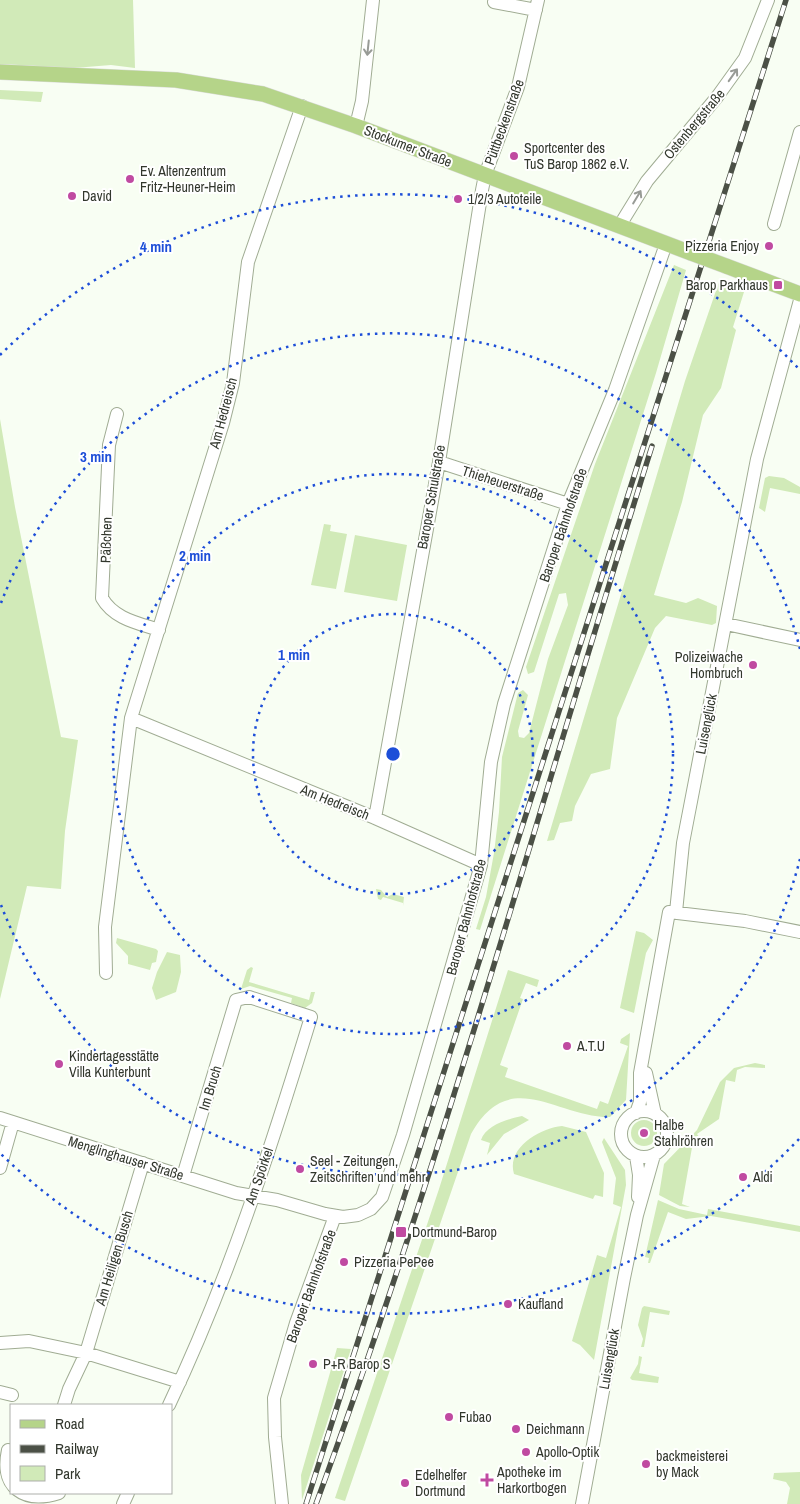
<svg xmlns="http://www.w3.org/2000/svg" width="800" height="1504" viewBox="0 0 800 1504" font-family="'Archivo Narrow',sans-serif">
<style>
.green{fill:#d1eab8}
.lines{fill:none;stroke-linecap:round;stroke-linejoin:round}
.minor-casing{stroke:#a0ac93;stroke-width:14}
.major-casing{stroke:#dadbd9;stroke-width:16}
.minor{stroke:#fff;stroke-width:12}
.major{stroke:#b5d489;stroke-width:15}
.rail-casing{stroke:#4b5046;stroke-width:5.5}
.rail{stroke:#fff;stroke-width:4;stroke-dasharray:11;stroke-linecap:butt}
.major-bridge-casing{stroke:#dadbd9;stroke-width:16;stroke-linecap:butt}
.major-bridge{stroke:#b5d489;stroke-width:15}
.oneway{stroke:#989b96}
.ring{fill:none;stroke:#1d4ed8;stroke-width:2.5;stroke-dasharray:2.5 5}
.poi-dot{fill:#c04aa1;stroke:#fff;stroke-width:2}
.labels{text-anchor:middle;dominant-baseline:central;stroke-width:4;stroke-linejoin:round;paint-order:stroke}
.street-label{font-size:14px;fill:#32372d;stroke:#fff}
.poi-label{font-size:14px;fill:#32372d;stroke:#fff;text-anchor:start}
.centre{fill:#1d4ed8;stroke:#fff;stroke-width:2.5}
.ring-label{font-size:15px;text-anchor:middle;font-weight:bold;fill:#1d4ed8;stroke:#fff;stroke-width:4;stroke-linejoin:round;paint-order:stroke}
</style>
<rect width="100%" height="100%" fill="#f8fef3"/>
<path class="green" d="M0,0H133L135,68L111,65L74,68L0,64Z
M0,90L43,92L41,102L0,99Z
M674,265L686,270L656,373L480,930L476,929L486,897L494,853L499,812L502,757L518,693L523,690L528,695L518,731L519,737L524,738L529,733L548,659L568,605L566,593L559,594L534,672L528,674L526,667L595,464Z
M719,282L744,292L733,327L736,330L721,388L703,415L682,502L654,595L686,603L698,598L717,606L716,623L712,625L666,616L655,628L617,718L610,769L591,774L575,806L572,821L560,823L554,840L547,841L685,381Z
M0,419L15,507L61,737L78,740L65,831L61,889L27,886L0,999Z
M769,476L784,478L800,487V494L770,488L765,512L759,508L765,478Z
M324,524L331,525L330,531L347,534L336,589L311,585Z
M355,535L407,545L397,601L344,592Z
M376,889L381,890L387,897L393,894L404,897L403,906V903L383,897L381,900L378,899Z
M636,931L644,933L653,940L646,953L634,1013L620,1008Z
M117,938L156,949L158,951L156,962L152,963L150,970L128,964V956L116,943Z
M167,952L180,955L181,972L176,992L156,1000L152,988L157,972Z
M251,967L253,968L249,982L309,1000L311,992H315L312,1003L305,1008L291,1003L292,998L250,986L241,989L247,970Z
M508,970L539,980L537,987L526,983L520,998L523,999L500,1065L508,1068L505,1077L597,1109L600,1101L608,1104L628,1046L620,1043L621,1039L630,1033L626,1100L610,1117H603C551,1113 508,1068 471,1134L345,1501L335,1498L439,1189Z
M755,1063L765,1065V1068L745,1067L737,1070L735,1082L726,1080L719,1119L697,1134L702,1141L693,1142L682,1204L690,1207L680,1206L659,1195L664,1164L697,1130L720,1082L734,1068Z
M522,1116L529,1120L504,1134L487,1155L490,1143L481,1140C486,1125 508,1119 522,1116Z
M631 1133a13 13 0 1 1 26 0a13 13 0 1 1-26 0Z
M562,1126L586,1132L604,1173L603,1197L595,1195L593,1199L514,1174C506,1148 540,1128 562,1126Z
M604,1138L625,1170L626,1185L594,1360L580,1345L572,1341L597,1255L606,1258L621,1207L613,1204L616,1178L602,1142Z
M658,1200L679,1209L707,1215L708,1209L800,1226V1232L711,1216L686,1219L668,1212L650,1263H648L649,1258L645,1257Z
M644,1306L670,1311L669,1315L650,1312L644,1347H641L643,1339L638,1325L642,1308Z
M337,1348L351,1349L302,1500L301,1475Z
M639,1356L642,1357L639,1373L659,1377L658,1383L632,1380L630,1378L638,1364Z
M800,1472V1504H787L790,1488L786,1482L773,1479L774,1473Z"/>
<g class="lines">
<g class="minor-casing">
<path id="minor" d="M494,2L536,10
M356,126L362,101L373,0
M774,224L800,132
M620,225L647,181L717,97L745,58L768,0
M117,414L109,445L102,598C114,619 138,623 159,630
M439,462L568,504
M726,624L800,640
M131,718L375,818L481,865
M375,818L439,462L482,190L485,175L518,87L538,0
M676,912L683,843L757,459L800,300
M106,973L105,927L131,718L223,423L233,383L248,262L302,106
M646,1073L655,1114
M621 1134a23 23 0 1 1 46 0a23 23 0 1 1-46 0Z
M636,1113L640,1102V1073L669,912L745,921L800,932
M0,1118L236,1193L277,1200L325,1214L343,1217L358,1215L371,1209L382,1197L403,1135L481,865L491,762L504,704L568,504L615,390L666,244
M636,1156L639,1175L638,1197
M0,1168L13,1122
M0,1343L29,1341L86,1353L180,1382
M0,1392L12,1395
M64,1405L69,1389L86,1353L143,1163
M169,1405C228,1281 271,1148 311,1017L249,997L236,1000L183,1176
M11,1451L8,1450C0,1488 24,1504 59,1493
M123,1504L128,1493
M282,1504L275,1437L274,1398L296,1323L335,1216
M582,1504L624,1278L637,1215L654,1155"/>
</g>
<g class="major-casing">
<path id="major" d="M0,72L176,80L263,94L356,126L691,253
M726,266L800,294"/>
</g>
<use href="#minor" class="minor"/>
<use href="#major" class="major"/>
<g class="rail-casing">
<path id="rail" d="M306,1504L786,0
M316,1504C444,1156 541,799 652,446"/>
</g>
<use href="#rail" class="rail"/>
<g class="major-bridge-casing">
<path id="major-bridge" d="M691,253L726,266"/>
</g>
<use href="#major-bridge" class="major-bridge"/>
</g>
<defs><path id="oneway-shaft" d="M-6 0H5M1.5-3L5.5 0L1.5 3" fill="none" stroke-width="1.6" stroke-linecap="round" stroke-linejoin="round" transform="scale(1.25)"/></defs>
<g class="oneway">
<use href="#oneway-shaft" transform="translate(368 48) rotate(96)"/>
<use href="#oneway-shaft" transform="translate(733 75) rotate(-55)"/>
<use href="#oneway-shaft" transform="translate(637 197) rotate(-59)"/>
</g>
<g class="ring">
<circle cx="393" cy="754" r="140"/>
<circle cx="393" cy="754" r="280"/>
<path d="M800 859A420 420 0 0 1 1 905M1 603A420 420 0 0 1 800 649"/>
<path d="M799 1139A560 560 0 0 1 0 1153M0 355A560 560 0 0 1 799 369"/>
</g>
<g class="poi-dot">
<circle cx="514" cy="156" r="5"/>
<circle cx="130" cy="179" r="5"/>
<circle cx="72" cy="196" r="5"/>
<circle cx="458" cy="199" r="5"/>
<circle cx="769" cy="246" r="5"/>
<rect x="773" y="280" width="10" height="10" rx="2.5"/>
<circle cx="753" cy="665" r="5"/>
<circle cx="567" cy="1046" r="5"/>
<circle cx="59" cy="1064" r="5"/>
<circle cx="644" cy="1133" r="5"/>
<circle cx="300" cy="1169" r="5"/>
<circle cx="743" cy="1177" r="5"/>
<rect x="395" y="1226" width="12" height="12" rx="2.5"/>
<circle cx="344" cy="1262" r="5"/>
<circle cx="508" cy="1304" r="5"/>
<circle cx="313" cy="1364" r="5"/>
<circle cx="449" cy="1417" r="5"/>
<circle cx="516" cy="1429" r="5"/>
<circle cx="526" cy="1452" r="5"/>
<circle cx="646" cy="1464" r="5"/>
<path d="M484.5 1472.5h5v5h5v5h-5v5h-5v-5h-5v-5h5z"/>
<circle cx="405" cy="1483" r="5"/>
</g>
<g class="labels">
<g class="street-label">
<text transform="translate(504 122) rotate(-70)">Püttbeckenstraße</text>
<text transform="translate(694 124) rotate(-50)">Ostenbergstraße</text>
<text transform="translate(408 146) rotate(21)">Stockumer Straße</text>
<text transform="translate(223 413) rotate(-75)">Am Hedreisch</text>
<text transform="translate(503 483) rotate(18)">Thieheuerstraße</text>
<text transform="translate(431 497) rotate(-80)">Baroper Schulstraße</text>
<text transform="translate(563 525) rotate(-71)">Baroper Bahnhofstraße</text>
<text transform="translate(106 540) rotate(-88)">Päßchen</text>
<text transform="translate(706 724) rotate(-79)">Luisenglück</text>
<text transform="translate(335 802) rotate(22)">Am Hedreisch</text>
<text transform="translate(466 917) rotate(-75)">Baroper Bahnhofstraße</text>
<text transform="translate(210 1088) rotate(-73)">Im Bruch</text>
<text transform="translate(126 1158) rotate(17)">Menglinghauser Straße</text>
<text transform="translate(259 1176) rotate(-71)">Am Spörkel</text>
<text transform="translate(114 1258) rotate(-73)">Am Heiligen Busch</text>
<text transform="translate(311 1286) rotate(-70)">Baroper Bahnhofstraße</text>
<text transform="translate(609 1359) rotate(-80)">Luisenglück</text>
</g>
<g class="poi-label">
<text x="524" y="148">Sportcenter des<tspan x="524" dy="16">TuS Barop 1862 e.V.</tspan></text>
<text x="140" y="171">Ev. Altenzentrum<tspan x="140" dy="16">Fritz-Heuner-Heim</tspan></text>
<text x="82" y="196">David</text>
<text x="468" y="199">1/2/3 Autoteile</text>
<text x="759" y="246" text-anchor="end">Pizzeria Enjoy</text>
<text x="768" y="285" text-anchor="end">Barop Parkhaus</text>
<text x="743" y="657" text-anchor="end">Polizeiwache<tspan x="743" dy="16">Hombruch</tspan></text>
<text x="577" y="1046">A.T.U</text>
<text x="69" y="1056">Kindertagesstätte<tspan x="69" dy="16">Villa Kunterbunt</tspan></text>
<text x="654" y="1125">Halbe<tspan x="654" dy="16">Stahlröhren</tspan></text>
<text x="310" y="1161">Seel - Zeitungen,<tspan x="310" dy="16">Zeitschriften und mehr</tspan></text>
<text x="753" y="1177">Aldi</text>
<text x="412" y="1232">Dortmund-Barop</text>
<text x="354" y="1262">Pizzeria PePee</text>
<text x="518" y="1304">Kaufland</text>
<text x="323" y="1364">P+R Barop S</text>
<text x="459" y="1417">Fubao</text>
<text x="526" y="1429">Deichmann</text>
<text x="536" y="1452">Apollo-Optik</text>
<text x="656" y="1456">backmeisterei<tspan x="656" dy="16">by Mack</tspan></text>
<text x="497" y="1472">Apotheke im<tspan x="497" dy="16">Harkortbogen</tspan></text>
<text x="415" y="1475">Edelhelfer<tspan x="415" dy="16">Dortmund</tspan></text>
</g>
</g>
<circle cx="393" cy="754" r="8" class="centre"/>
<g class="ring-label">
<text x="156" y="252">4 min</text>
<text x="96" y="462">3 min</text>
<text x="195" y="561">2 min</text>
<text x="294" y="660">1 min</text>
</g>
<rect x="10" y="1404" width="162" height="90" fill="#ffffff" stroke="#adafab"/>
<rect x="20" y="1420" width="25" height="8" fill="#b5d489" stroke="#adafab"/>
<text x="55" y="1429" font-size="15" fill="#32372d">Road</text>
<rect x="20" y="1445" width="25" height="8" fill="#4b5046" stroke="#adafab"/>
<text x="55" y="1454" font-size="15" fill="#32372d">Railway</text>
<rect x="20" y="1466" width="25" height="15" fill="#d1eab8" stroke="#adafab"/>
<text x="55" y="1479" font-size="15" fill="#32372d">Park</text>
</svg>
